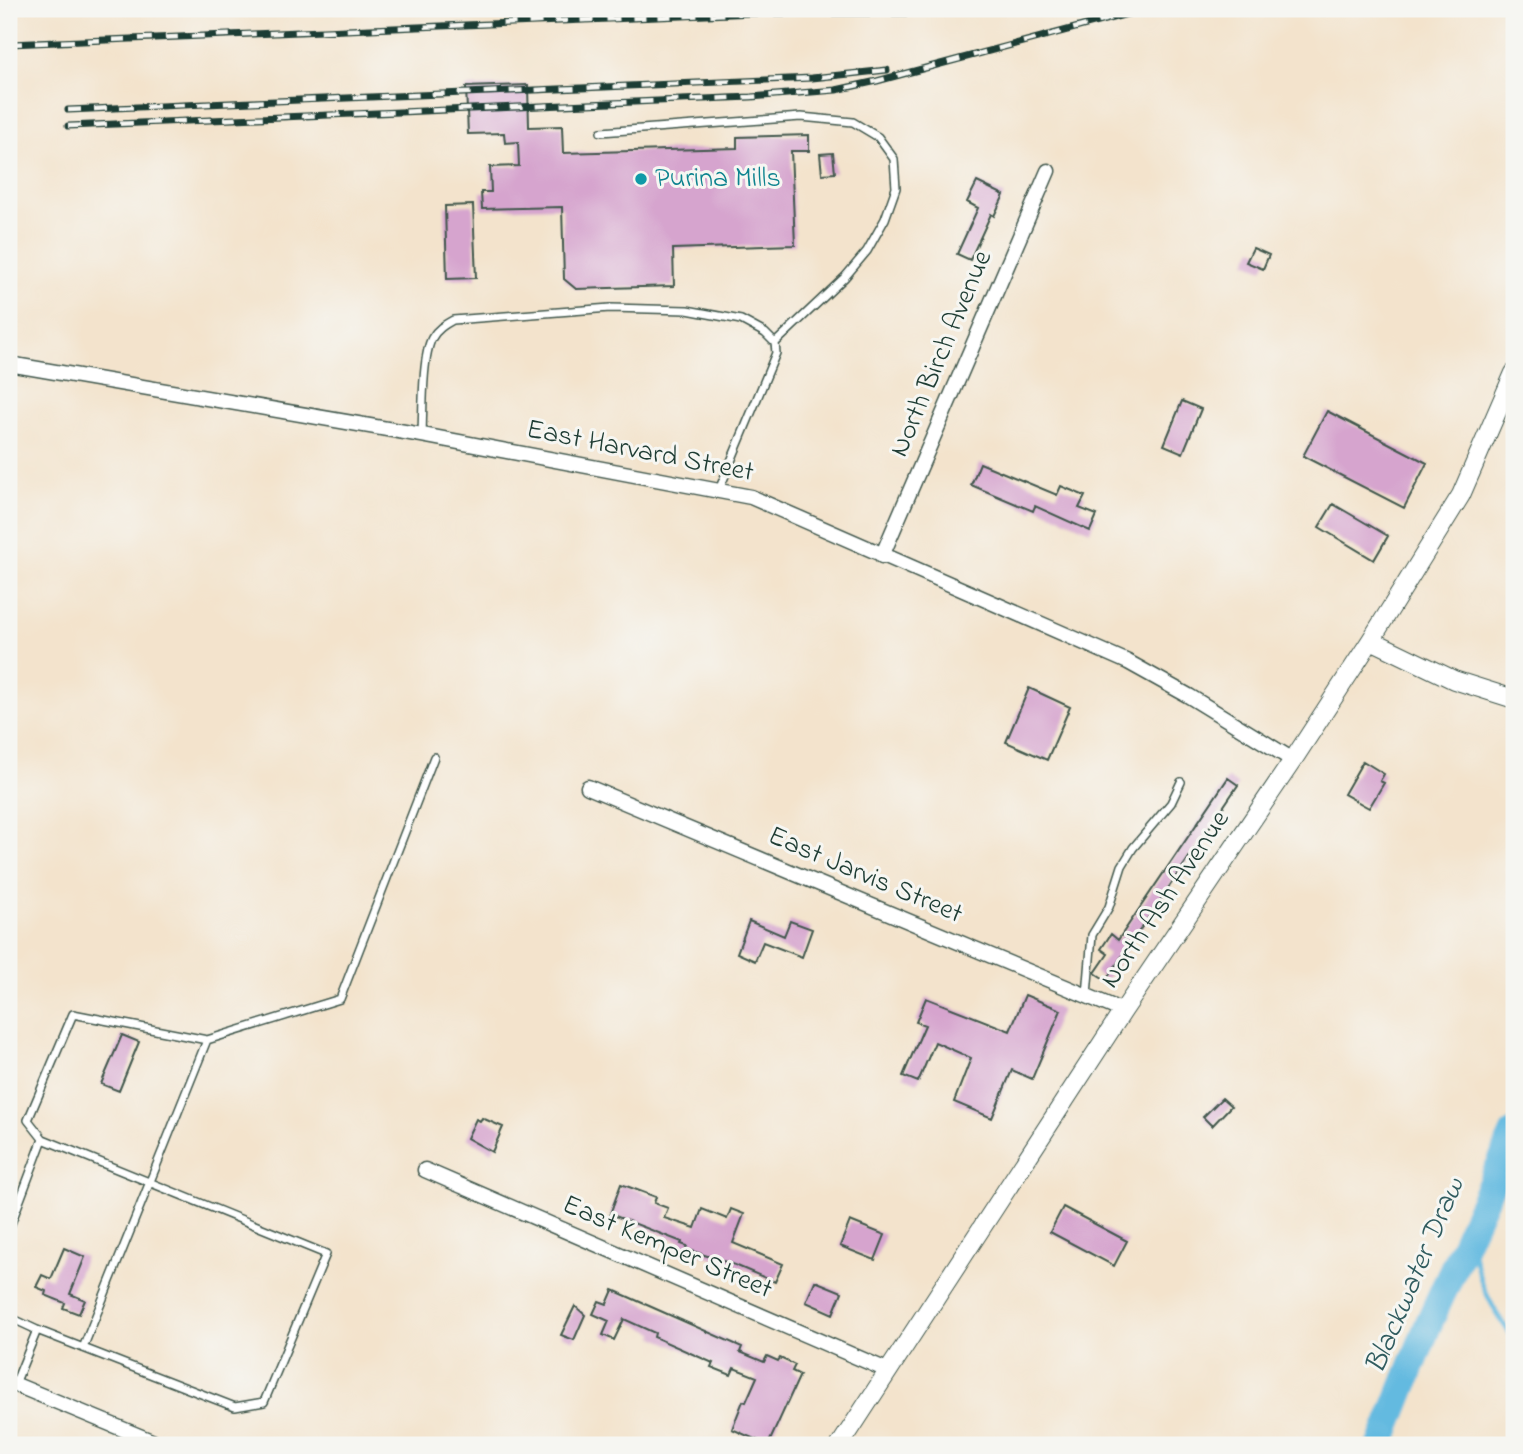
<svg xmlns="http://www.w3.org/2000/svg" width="1523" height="1454" viewBox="0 0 1523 1454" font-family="'Indie Flower',sans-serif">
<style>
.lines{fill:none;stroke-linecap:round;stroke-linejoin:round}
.stream{stroke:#63bae0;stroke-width:4.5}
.river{stroke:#63bae0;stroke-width:28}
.building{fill:#d6a4ce}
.service-casing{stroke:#3f564b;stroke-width:10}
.minor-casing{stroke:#3f564b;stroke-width:17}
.tertiary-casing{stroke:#3f564b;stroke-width:20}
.service{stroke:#fff;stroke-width:7}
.minor{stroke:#fff;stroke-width:14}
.tertiary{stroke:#fff;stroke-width:18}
.rail-casing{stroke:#1f3d34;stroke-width:7}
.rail{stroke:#f6f6f2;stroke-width:4.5;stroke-dasharray:13;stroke-linecap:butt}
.culture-dot{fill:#0f9aa8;stroke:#f6f6f2;stroke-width:2.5}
.labels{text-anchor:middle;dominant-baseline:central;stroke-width:6;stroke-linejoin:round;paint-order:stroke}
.culture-label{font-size:28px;fill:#0d838f;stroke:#f6f6f2;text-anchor:start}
.street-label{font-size:28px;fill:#1f3d34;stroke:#f6f6f2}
.water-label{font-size:30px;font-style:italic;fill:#305c5f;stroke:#f6f6f2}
</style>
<rect width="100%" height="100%" fill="#f6f6f2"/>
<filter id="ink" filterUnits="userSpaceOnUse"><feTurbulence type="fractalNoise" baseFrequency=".0143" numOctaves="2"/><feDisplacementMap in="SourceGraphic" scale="14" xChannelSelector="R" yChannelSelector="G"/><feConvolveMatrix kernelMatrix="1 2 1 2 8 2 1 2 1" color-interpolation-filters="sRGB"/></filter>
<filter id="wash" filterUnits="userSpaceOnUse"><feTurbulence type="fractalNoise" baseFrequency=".00686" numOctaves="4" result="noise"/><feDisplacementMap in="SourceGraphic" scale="28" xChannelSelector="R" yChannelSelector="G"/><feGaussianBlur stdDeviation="1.57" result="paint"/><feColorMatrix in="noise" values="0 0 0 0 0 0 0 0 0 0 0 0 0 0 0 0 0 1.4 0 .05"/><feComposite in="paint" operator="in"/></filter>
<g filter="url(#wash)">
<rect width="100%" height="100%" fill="#f3e3cc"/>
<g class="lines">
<path class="stream" d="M1470,1230C1473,1272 1489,1305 1514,1339"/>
<path class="river" d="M1381,1445L1428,1325L1514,1133"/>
</g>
<g id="blocks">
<path class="building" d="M528,85L529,127L562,126L563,153L737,148V137L809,135V151H791L795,245L673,249L674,286L576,289L564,279L562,207L482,209L481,192H491L490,167L519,166L518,142L505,143L504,133L468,134L466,87Z
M833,153L835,173L822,174L820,154Z
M977,182L1004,195L994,216L991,214L970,260L957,254L978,208L967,202Z
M473,205L476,278L447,279L445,206Z
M1253,248L1269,255L1263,269L1246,262Z
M1182,401L1201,409L1183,453L1164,445Z
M1327,411L1427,463L1404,508L1303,456Z
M980,463L1057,495L1061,486L1085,496L1079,508L1097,515L1090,531L1035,506L1033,511L971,485Z
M1333,504L1388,536L1374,560L1319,527Z
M1029,688L1070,707L1047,760L1006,742Z
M1363,761L1384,774L1380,781L1384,783L1369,808L1344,794Z
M1228,778L1238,785L1106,980L1095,973L1108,954L1101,949L1111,934L1118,940Z
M749,921L784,936L790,921L812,929L802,957L763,942L755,961L737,953Z
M1025,995L1061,1010L1032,1079L1012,1070L992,1118L954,1102L971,1058L935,1042L918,1082L903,1076L925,1025L916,1022L926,998L1010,1031Z
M122,1035L139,1042L119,1091L101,1084Z
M1222,1098L1231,1106L1212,1126L1203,1117Z
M482,1118L503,1127L492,1152L467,1138L476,1119L480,1121Z
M621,1184L656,1197L654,1203L668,1208L664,1218L695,1228L702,1209L727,1219L731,1209L744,1214L733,1243L783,1264L775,1282L735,1265L686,1249L687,1246L681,1244L682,1242L610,1214Z
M1063,1207L1127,1241L1114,1266L1050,1232Z
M850,1221L885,1235L875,1260L840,1246Z
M64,1248L85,1257L70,1294L85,1300L79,1314L63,1308L65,1303L45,1295L46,1291L36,1287L42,1275L51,1279Z
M815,1281L842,1292L833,1314L806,1302Z
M613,1290L742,1347L740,1352L764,1362L767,1356L778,1361L780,1358L795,1365L792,1371L800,1375L768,1445L732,1429L743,1401L746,1402L757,1377L734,1368L731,1375L711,1367L713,1363L654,1337L655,1333L624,1319L614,1340L603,1335L609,1321L593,1314L599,1301L607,1304Z
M575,1306L585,1315L574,1340L561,1335Z"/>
</g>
</g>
<g filter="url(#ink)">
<use href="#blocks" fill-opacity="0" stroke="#3f564b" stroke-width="2"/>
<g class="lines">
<g class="service-casing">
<path id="service" d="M601,132L801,117L853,122L878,137L894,159L896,188L885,219L867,251L845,277L775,343
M422,434C423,412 422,356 432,338C437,329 444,325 453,320L610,308L687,310L741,320L765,333L775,343L776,353L719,490
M1087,995L1092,935L1109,907L1122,866L1133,848L1171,803L1181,782
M207,1040L340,999L434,757
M43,1139L28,1120L73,1014L207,1040L83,1348
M9,1229L43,1139L326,1254L264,1402L235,1407L37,1330L9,1317
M15,1384L37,1330"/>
</g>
<g class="minor-casing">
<path id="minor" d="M9,364L422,435L751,497L1128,662L1189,696L1293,760
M882,556L1048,171
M588,787L1123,1011
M425,1170L889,1371
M9,1382L161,1445"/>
</g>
<g class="tertiary-casing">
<path id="tertiary" d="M1371,640L1454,680L1514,699
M840,1445L1123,1011L1293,760L1371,640L1461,495L1514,373"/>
</g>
<use href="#service" class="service"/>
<use href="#minor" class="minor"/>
<use href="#tertiary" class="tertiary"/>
<g class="rail-casing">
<path id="rail" d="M9,44L755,13H920L1034,9
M68,110L812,78L887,70
M68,126L751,97L836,90L877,81L1146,9"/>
</g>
<use href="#rail" class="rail"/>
</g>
</g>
<circle class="culture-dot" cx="641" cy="179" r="7"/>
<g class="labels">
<g class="culture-label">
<text x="655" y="179">Purina Mills</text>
</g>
<g class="street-label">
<text transform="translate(942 354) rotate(-67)">North Birch Avenue</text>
<text transform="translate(640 452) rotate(11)">East Harvard Street</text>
<text transform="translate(865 876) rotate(23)">East Jarvis Street</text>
<text transform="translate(1166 900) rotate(-56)">North Ash Avenue</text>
<text transform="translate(667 1248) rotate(23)">East Kemper Street</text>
</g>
<g class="water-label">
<text transform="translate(1416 1276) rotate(-67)">Blackwater Draw</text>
</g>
</g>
<rect width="1523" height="1454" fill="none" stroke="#f6f6f2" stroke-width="35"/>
</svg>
